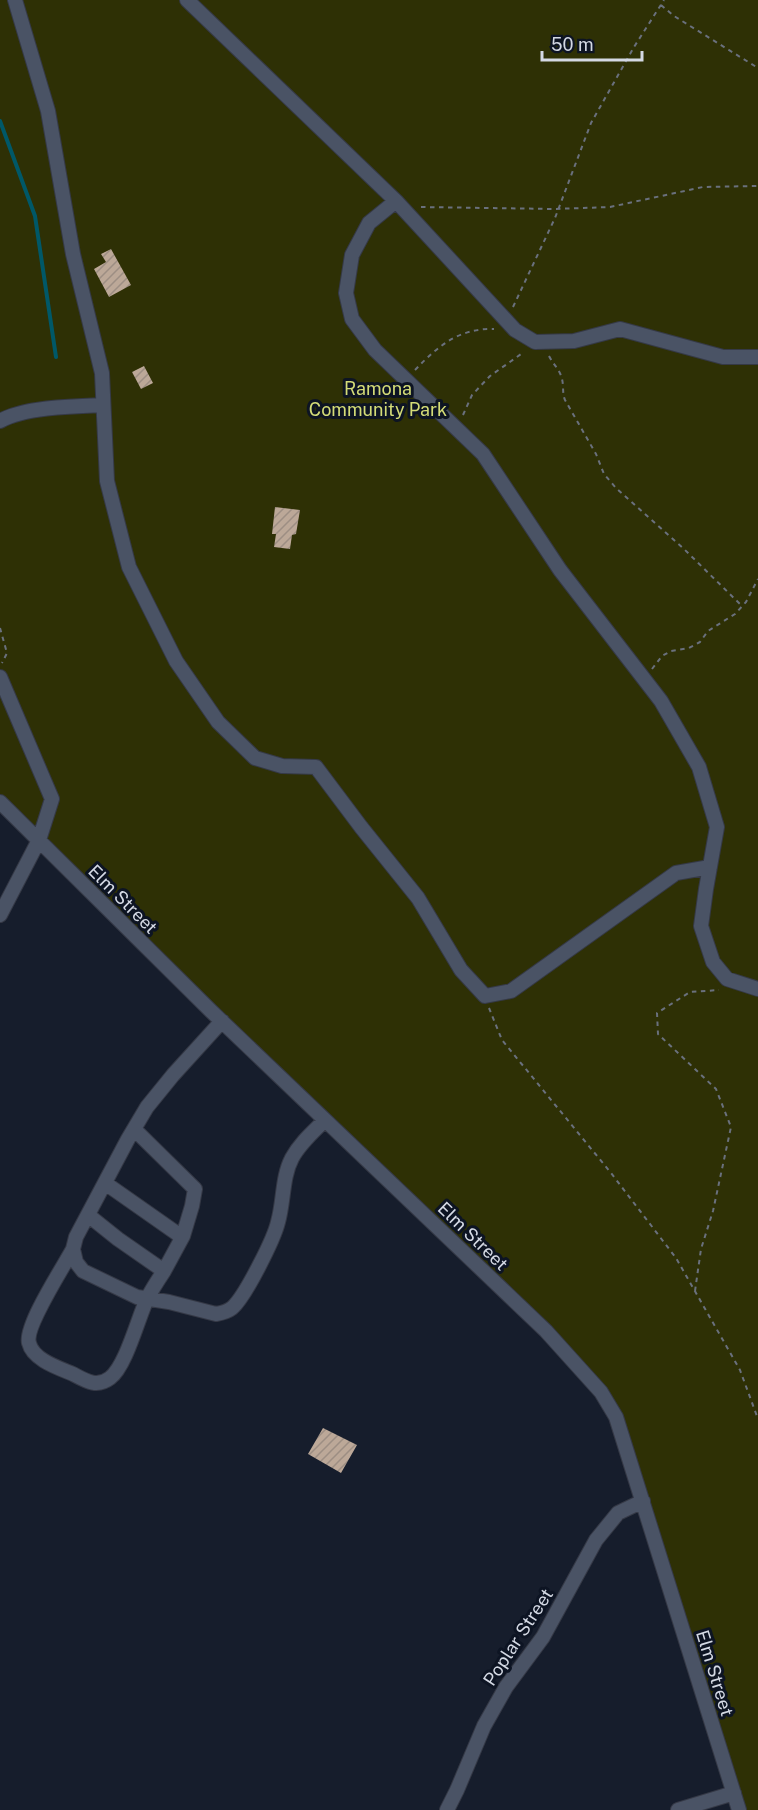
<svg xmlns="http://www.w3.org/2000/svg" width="758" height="1810" viewBox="0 0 758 1810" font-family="'Public Sans',sans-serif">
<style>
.park{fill:#2e3005}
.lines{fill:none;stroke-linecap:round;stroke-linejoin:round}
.stream{stroke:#005868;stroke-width:4}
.building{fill:url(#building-hatch)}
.minor-casing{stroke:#353946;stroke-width:16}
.path{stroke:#6a707d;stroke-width:2;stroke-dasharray:4.5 4.5;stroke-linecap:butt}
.minor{stroke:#4a5365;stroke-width:14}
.labels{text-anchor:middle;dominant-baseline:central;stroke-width:6;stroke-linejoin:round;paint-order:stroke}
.park-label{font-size:18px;fill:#d4dc77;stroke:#0d1423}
.street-label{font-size:18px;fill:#d4d9e4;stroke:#0d1423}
</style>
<defs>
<pattern id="building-hatch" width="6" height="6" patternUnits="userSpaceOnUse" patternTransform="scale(1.5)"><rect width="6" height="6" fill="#bca898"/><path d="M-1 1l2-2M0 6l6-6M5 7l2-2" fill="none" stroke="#9d8e83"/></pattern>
</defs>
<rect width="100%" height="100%" fill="#161d2c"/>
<path class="park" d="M0,0H758V1810H739L601,1392L0,803Z"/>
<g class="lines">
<path class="stream" d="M0,121L35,216L56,357"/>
</g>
<path class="building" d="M111,249L131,285L109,297L94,269L106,262L101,254Z
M144,366L153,383L141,389L132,372Z
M275,507L300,510L296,534L292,535L290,549L274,547L276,534H272Z
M323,1428L357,1445L341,1473L308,1454Z"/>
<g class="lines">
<g class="minor-casing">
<path id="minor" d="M15,0L48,111L73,254L102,373L107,481L129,567L176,661L218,722L255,758L282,766L316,767L361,827L418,898L461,970L485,996L511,991L676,873L710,867
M187,0L396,201L515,330L535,342L574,341L620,329L723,357H758
M396,201L369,223L352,255L346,293L352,319L375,350L483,454L560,570L661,701L699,767L717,827L706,889L701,926L713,962L727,979L758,989
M0,421C24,407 75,406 103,405
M0,677L52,799L39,840L0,915
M0,802L211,1011L546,1331L601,1392L616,1417L739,1810
M222,1021L173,1075L147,1107L128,1139L76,1237L73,1249L76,1262L83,1271L137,1297L169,1302L216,1314C222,1313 227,1312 232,1308C245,1297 274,1239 278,1222C284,1201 282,1177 292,1158C300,1143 313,1132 325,1120
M134,1129L195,1189L192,1206L183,1236L164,1271
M105,1183L182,1237
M73,1249C64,1266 24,1327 29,1343C33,1360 59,1368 73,1374C86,1381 97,1388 110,1378C126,1366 138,1318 147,1299C152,1289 158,1280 164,1271L118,1239L88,1215
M447,1810L457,1790L484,1726L506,1687L543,1637L596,1540L618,1513L643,1501
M678,1810L734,1793"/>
</g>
<path class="path" d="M661,5L674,16L758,68
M421,207L554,209L610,207L703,187L758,186
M513,307L555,218L591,123L634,47L664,0
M549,356C553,364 560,370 562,379C564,387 562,393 565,400L596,454L604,474L616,488L685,550L742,606
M415,370C438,346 459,328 494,329
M463,415L472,395L490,376L524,352
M0,628L7,653L2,663
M652,669L662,656L671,651L689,648L700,642L708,631L735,614L746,602L758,579
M489,1008L502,1040L611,1173L676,1258L740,1370L758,1419
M695,1291L701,1249L713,1211L731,1127L716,1089L658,1034L657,1013L690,992L719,990"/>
<use href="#minor" class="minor"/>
</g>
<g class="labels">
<g class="park-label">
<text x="378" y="388">Ramona<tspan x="378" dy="21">Community Park</tspan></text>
</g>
<g class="street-label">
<text transform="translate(123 899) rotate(45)">Elm Street</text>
<text transform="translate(473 1236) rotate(44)">Elm Street</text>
<text transform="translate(518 1637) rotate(-57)">Poplar Street</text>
<text transform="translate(715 1673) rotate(73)">Elm Street</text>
</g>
</g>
<path d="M542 51v9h100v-9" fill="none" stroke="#d4d9e4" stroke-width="3"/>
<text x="551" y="51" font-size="18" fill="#d4d9e4" stroke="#0d1423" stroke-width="4.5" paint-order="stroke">50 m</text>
</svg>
